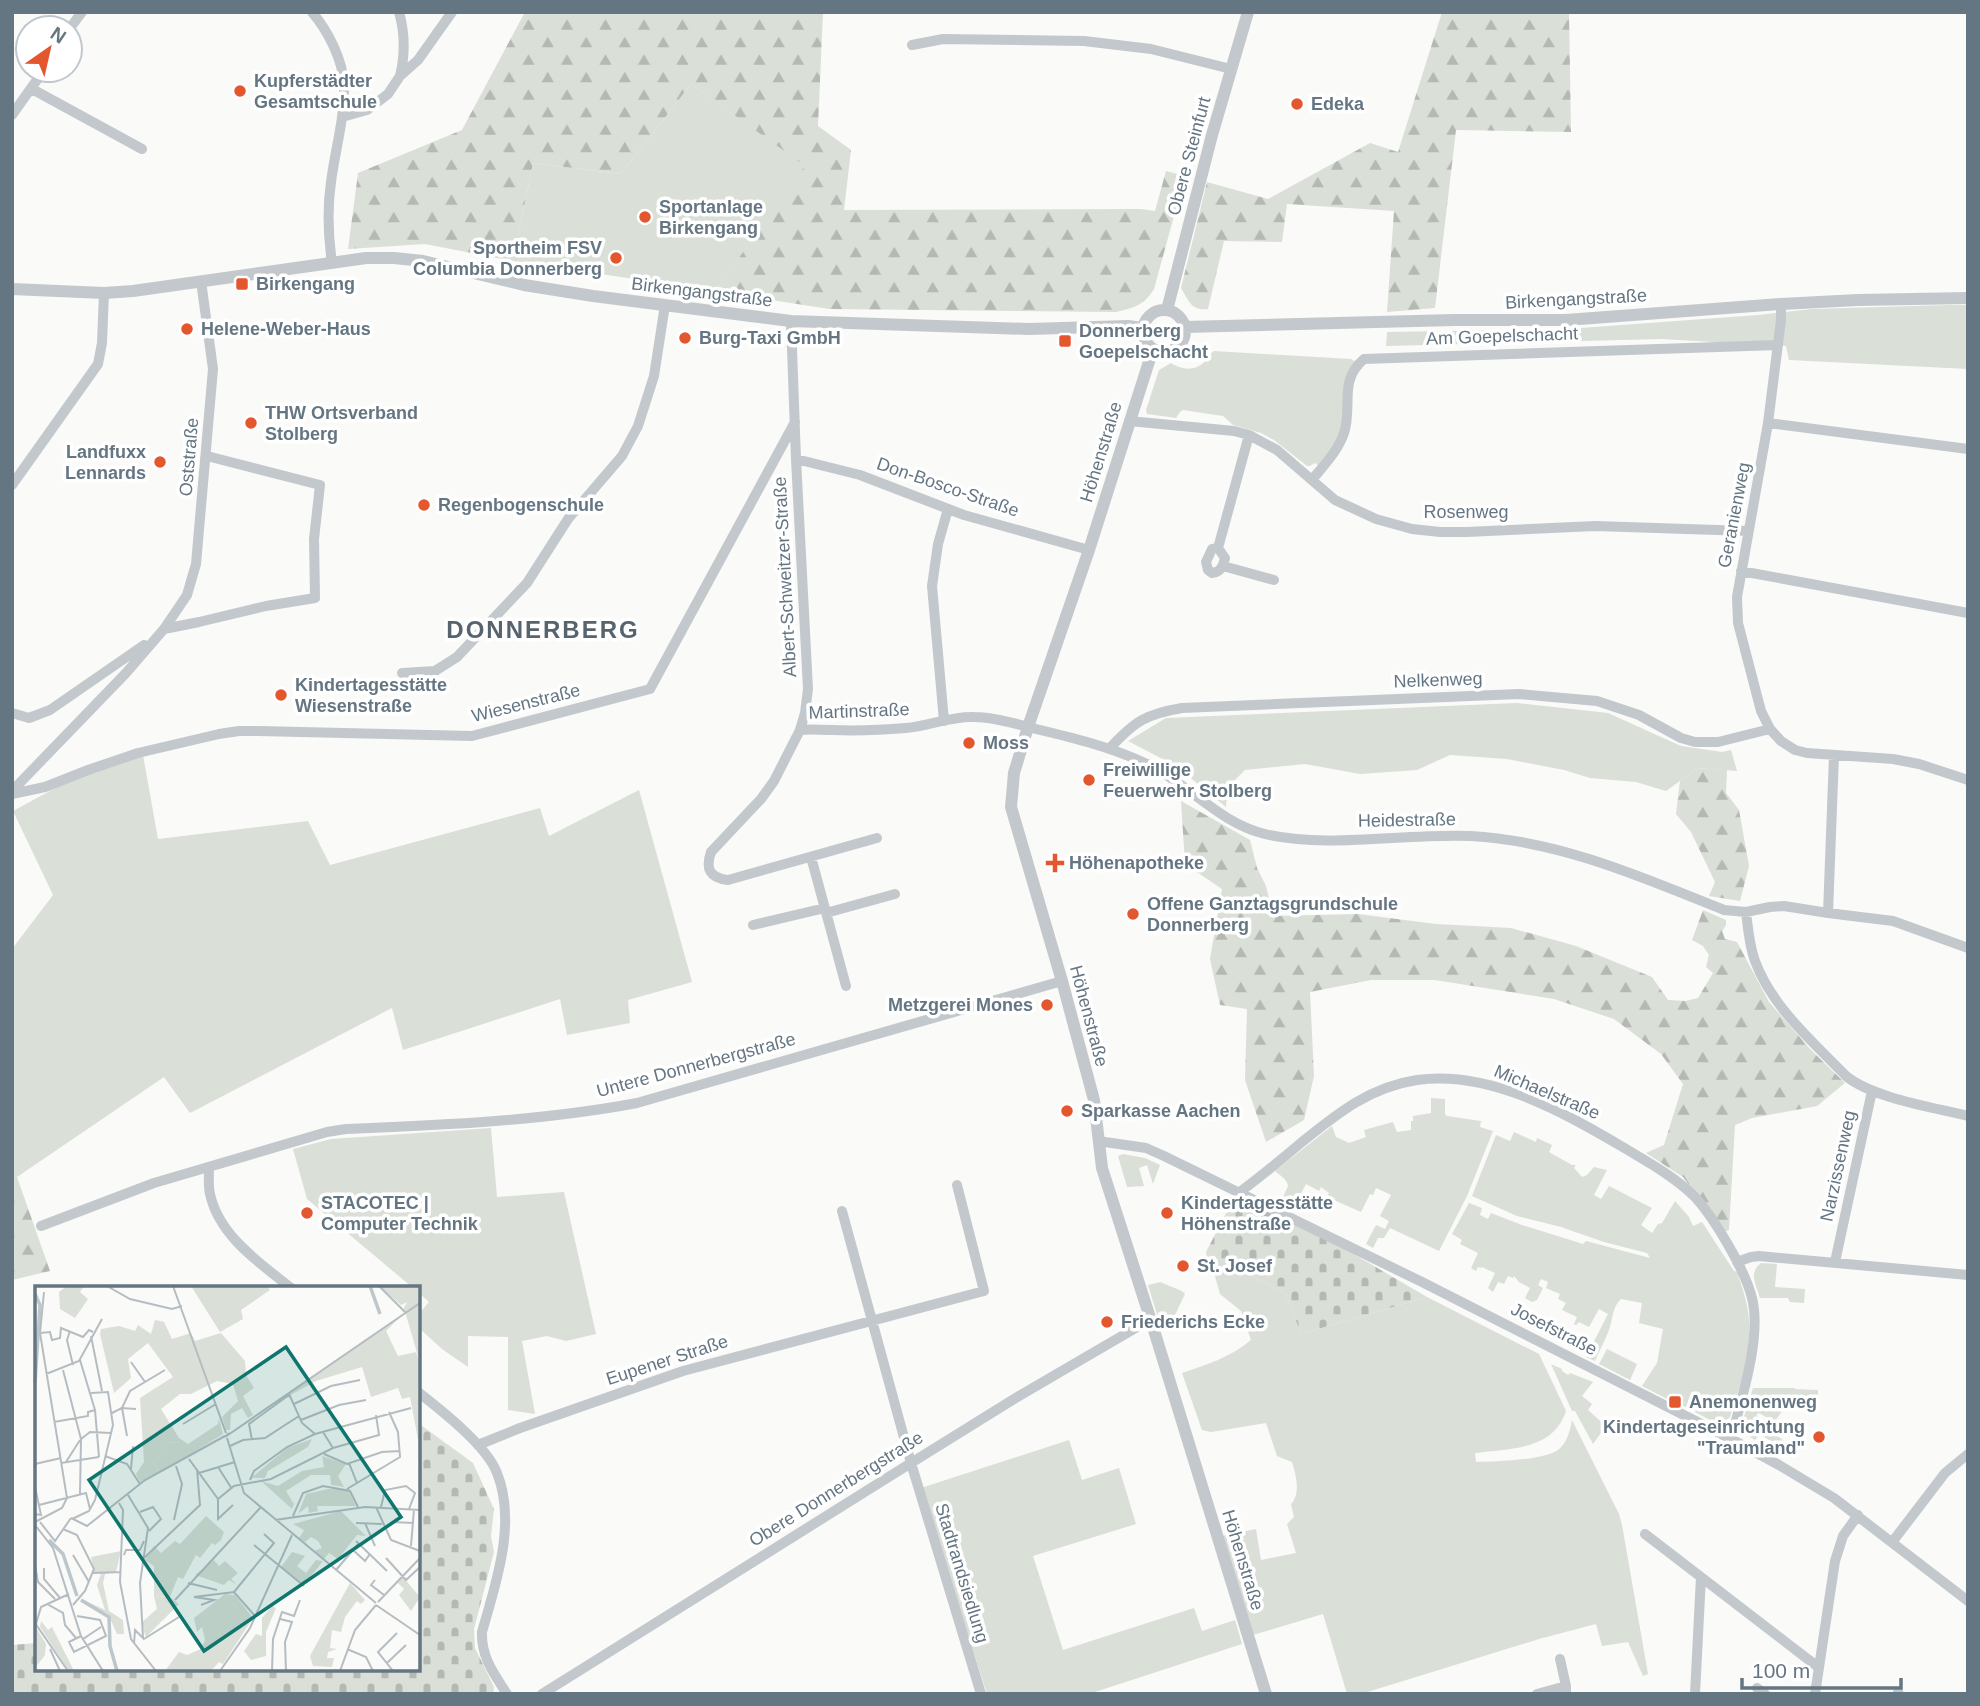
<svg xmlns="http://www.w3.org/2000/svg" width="1980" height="1706" viewBox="0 0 1980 1706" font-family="Helvetica,sans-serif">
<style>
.green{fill:#dadfd7}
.forest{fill:url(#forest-firs)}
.cemetery{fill:url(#cemetery-stones)}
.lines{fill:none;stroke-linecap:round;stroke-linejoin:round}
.minor{stroke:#c3c8cc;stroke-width:10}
.tertiary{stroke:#c3c8cc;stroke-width:12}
.poi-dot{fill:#e4572e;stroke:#fff;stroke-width:2.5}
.labels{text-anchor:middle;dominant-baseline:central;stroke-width:7;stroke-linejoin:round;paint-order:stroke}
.poi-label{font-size:18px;font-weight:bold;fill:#657683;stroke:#fff;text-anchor:start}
.street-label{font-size:18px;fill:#657683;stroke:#fff}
.district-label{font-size:24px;font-weight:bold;letter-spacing:2px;fill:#57646e;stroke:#fff}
.inset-river{fill:none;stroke:#bbc7cb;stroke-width:3.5}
.inset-road{fill:none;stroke:#b5bdc2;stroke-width:2}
.view{fill:#0f766e;fill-opacity:0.15;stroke:#0f766e;stroke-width:3.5}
.inset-edge{fill:none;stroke:#657683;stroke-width:3.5}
</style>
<defs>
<pattern id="forest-firs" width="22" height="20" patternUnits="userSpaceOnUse" patternTransform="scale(1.75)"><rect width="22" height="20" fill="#dadfd7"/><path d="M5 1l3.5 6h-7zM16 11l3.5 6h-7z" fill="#b4b9b4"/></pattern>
<pattern id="cemetery-stones" width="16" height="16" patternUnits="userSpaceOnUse" patternTransform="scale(1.75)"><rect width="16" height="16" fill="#dadfd7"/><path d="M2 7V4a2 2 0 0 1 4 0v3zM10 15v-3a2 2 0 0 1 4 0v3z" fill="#b4b9b4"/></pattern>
</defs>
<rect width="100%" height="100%" fill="#fafaf8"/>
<path class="green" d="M691,84L806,166L715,291L513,261L533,163L621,174Z
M1948,305H1968V369L1789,360L1786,346L1661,339L1386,346L1387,332L1567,329L1758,315L1812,309Z
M1214,351L1351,359L1356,362L1342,430L1337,442L1319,466L1315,463L1310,466H1307L1274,440L1261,433L1233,425L1223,416L1183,410L1180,412L1176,418L1147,414L1146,410L1159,370L1171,363C1180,369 1194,372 1203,363C1208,359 1209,354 1214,351Z
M1517,703L1608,713L1681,746L1722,752L1731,750L1737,771L1698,768L1666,791L1636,782L1590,778L1564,770L1507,759L1450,755L1417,770L1360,774L1305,764L1245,770L1227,788L1226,807L1176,766L1128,741L1166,718Z
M143,755L158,839L308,821L330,865L540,808L549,836L639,790L692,982L628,1000L630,1023L567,1035L560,999L403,1050L392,1008L190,1113L164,1077L17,1177L12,1174V949L53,895L13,811L72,779Z
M1431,1098L1445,1099V1114L1447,1116L1481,1121L1480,1127L1493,1131L1467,1196L1439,1251L1390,1228L1384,1238H1378L1373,1248L1366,1244L1376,1225L1385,1229L1389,1221L1380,1216L1391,1195L1376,1188L1373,1195L1370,1194L1361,1212L1327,1197L1329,1193L1321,1187L1319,1191L1306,1184L1296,1203L1301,1205L1299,1210L1284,1203L1283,1197L1288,1186C1286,1177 1281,1177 1275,1171L1332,1126L1336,1137L1349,1143L1366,1137L1364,1130L1393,1122L1397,1132L1411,1130V1121H1413V1116L1431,1113Z
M491,1128L497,1197L564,1192L596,1334L566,1341L547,1336L522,1341L535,1414L508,1410V1337L468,1336V1367L442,1349L418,1327V1315L429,1302L418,1292V1288H413L307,1199L293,1149L331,1139Z
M1514,1132L1536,1142L1537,1138L1552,1145L1549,1152L1572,1165H1576L1574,1168L1582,1177L1587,1175L1594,1167L1607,1170L1594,1195L1601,1199L1609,1186L1652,1208L1641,1225L1652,1233L1658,1224L1662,1223L1675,1201L1689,1217L1693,1226L1702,1222L1734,1271L1737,1272C1742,1287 1748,1303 1749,1320C1751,1353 1740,1387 1730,1417L1723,1423L1722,1421H1712L1695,1412L1699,1405L1695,1403L1692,1410L1677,1403V1401L1671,1397L1669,1400L1642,1386L1657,1363L1663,1329L1639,1323L1642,1303L1621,1299C1612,1307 1613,1319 1609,1330C1605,1341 1599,1351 1595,1361L1586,1357L1608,1314L1599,1309L1589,1327L1579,1322L1576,1325L1574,1324L1577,1317L1562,1310L1566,1303L1558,1299L1560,1294L1546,1288L1548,1282L1541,1279L1538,1285L1543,1288L1537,1300L1532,1302L1525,1298L1530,1288L1519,1282L1514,1276L1513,1278L1508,1276L1504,1284L1498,1282L1493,1292L1488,1288L1495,1273L1482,1267L1481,1268L1478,1267L1476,1271L1471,1268L1478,1253L1460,1244L1462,1240L1452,1234L1469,1203L1482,1208L1480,1215L1488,1219L1491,1213L1522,1225L1583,1244L1586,1241L1650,1258L1647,1253L1604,1242L1561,1227L1517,1216L1472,1196L1496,1135L1510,1141Z
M1123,1154L1145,1158L1160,1165L1153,1184L1147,1165L1139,1168L1144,1186L1127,1187L1118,1156Z
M1206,1252L1286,1294L1301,1334L1427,1297L1539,1354L1566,1411C1553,1451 1510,1448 1475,1453L1476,1462C1493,1462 1545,1460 1558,1450C1567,1443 1570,1431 1572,1420L1619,1514L1622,1525L1648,1674L1643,1676L1628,1642L1602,1646L1596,1624L1539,1639L1361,1694H1347L1323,1614L1253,1635L1222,1536L1256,1529L1261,1560L1296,1553L1287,1524L1294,1517L1291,1504C1301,1493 1296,1475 1292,1462L1277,1456L1266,1423L1211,1432L1202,1430L1182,1373C1206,1365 1231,1357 1251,1340L1241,1311L1220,1294L1215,1276L1205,1270L1208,1266Z
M1761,1263L1777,1264L1775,1287L1805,1289L1804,1303L1790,1302L1788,1298H1760C1756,1284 1748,1273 1761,1263Z
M1160,1282L1182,1291L1185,1294L1173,1319L1159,1321L1148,1285Z
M1607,1349L1637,1364L1630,1380L1599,1364Z
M1551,1364L1562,1369V1371L1568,1375L1570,1373L1593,1382L1582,1396L1592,1404L1588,1410L1606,1426L1593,1444L1575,1411H1572Z
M1753,1388H1795V1389L1818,1390V1398L1811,1399V1402L1792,1398L1769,1429L1791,1447L1789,1451L1760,1435L1771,1420L1759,1413L1756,1415L1767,1424L1755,1440L1742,1432L1741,1426Z
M1069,1440L1082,1480L1119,1468L1136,1524L1033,1556L1063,1650L1194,1608L1202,1631L1235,1620L1242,1644L1089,1694H987L921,1488Z"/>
<path class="forest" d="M525,12H823L818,126L851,150L844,210L1141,209L1155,211L1166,171L1185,176L1154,289C1144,305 1134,308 1116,312L829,309L715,291L805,166L691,84L621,174L533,163L513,261L425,244L348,249L358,173L462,130Z
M1442,12H1569L1571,132L1456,130L1435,308L1387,312L1394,211L1287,204L1282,242L1224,241L1208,309C1191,311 1189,301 1181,288L1207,182L1268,199L1370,143L1398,152Z
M1698,768L1727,770L1726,793L1739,810L1749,866L1740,901L1709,896L1715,882L1691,832L1676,814L1680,781Z
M1181,801L1250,840L1257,868L1266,886L1273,916L1358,914L1436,924L1511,928L1576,946L1652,977L1668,1000L1685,1001L1698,998L1713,973L1706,967L1709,955L1703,946L1692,940L1703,910L1726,920V925L1722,931L1725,939L1737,942L1769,1002L1811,1050L1845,1083L1817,1106L1752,1118L1735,1125L1729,1230L1724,1232L1683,1177L1646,1153L1664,1145L1683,1084L1661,1054L1614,1019L1554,999L1435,980H1371L1310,992L1314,1076L1304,1120L1266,1142L1245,1080L1247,1009L1220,1005L1210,959L1222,889L1185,864Z
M12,1174L17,1177L50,1271L12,1280Z"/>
<path class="cemetery" d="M1236,1194L1333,1242L1427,1297L1301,1334L1286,1294L1206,1252Z
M418,1423L473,1463L494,1509L491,1536L494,1552L474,1629L475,1648L494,1687L493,1694H12V1645L37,1643V1669H418Z"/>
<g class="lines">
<path class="minor" d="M312,12C328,31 343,60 344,85C345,118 335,150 331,182C327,209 328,235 332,263
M399,12C405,33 405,55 400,76
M70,28L82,12
M912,45L943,39L1084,41L1151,49L1231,69
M32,89L142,149
M12,115L44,70
M342,117L367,110L388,94L400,76L418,60L452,12
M1781,304V320L1768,423L1737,597L1738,623L1761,711L1770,729L1781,741L1795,750L1807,753L1893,759L1919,764L1968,780
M791,321L796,459L808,689L805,713L800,730
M1129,421L1234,431L1249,435L1277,450L1335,500L1376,519L1412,529L1440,532H1467L1595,526L1748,531
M1768,423L1968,449
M796,459L860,475L964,515L1089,550
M1312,480C1324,465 1338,451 1344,433C1353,406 1338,381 1364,359L1778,345
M12,485L98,364L102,343L104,293
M1218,548L1225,558C1223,566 1221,572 1212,573L1208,570L1206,562L1212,549L1218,548L1249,435
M1223,566L1274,580
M1741,571L1968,613
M164,629L199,622L266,606L315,598L314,539L320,485L207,456
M402,673L435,671L457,657L527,583L568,519L622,456L638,426L654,376L665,305
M12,713L29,718L50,710L144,645
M944,721L932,586L938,544L948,509
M1110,748C1135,721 1146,714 1182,708L1519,694L1597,701L1639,715L1681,738L1695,742H1718L1770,729
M12,791L126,673L164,629L187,595L196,564L213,369L201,281
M12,794L45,787L88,770L138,753L219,734L239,731H258L472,736L650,689L795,422
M877,838L728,880C710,878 705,869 711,852L761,799L774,781L800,730C811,729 821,730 832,730C856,731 882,730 906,728C929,726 951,716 974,717C995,717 1016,724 1036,729C1074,738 1111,747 1147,764C1189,784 1219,823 1265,834C1328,849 1405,833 1471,836C1560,841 1642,877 1724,910L1746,912L1770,907L1784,906L1828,913L1834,755
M811,857L846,986
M1746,912C1748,928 1749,945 1755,961C1772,1007 1812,1041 1846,1076C1873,1098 1932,1107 1968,1116
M826,913L895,894
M1828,913L1893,921L1968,948
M753,925L825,908
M1098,1141L1146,1148L1164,1156L1424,1283L1731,1439L1779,1465L1834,1498L1968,1601
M209,1167C209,1176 208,1186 210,1194C219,1236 260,1263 291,1288
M1240,1192C1261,1176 1282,1159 1302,1142C1338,1113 1370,1087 1417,1080C1489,1070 1561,1111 1621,1146C1646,1161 1674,1176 1695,1197C1715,1219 1745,1270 1752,1298C1762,1337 1741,1400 1731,1439
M842,1211L911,1463L981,1694
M41,1226L154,1183L327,1132L346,1129C443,1125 541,1121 637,1103L1062,981
M1737,1262L1751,1257L1759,1256L1968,1275
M1835,1262L1872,1091
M418,1392C441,1410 487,1446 497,1473C517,1523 496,1583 482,1632C481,1657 494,1674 507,1694
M478,1445L520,1428L683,1371L984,1291L957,1185
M1645,1534L1818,1667
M1893,1541L1945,1473L1968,1454
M1560,1659L1566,1686V1694
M1757,1688L1765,1694
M1898,1692L1899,1694
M542,1694L911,1463L1014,1399L1151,1319
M1537,1694L1566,1686
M1695,1694L1701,1577
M1815,1694L1835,1561L1843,1536L1858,1515"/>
<path class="tertiary" d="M12,289L104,293L133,291L366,258H394L423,261L524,285L593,296L791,321L1029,329L1128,326L1142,328
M1143 331a21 21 0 1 1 42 0a21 21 0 1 1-42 0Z
M1167,310L1212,135L1248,12
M1185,327L1454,320H1566L1781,304L1858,300L1968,298
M1153,349L1089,550L1028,727L1014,773L1011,807L1062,981L1094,1100L1102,1168L1153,1327L1266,1694"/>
</g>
<g class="poi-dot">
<circle cx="240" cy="91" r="7"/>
<circle cx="1297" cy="104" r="7"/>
<circle cx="645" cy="217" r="7"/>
<circle cx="616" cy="258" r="7"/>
<rect x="235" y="277" width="14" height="14" rx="3.5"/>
<circle cx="187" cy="329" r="7"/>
<circle cx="685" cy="338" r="7"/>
<rect x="1058" y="334" width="14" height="14" rx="3.5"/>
<circle cx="251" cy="423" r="7"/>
<circle cx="160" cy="462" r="7"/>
<circle cx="424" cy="505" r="7"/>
<circle cx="281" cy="695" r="7"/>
<circle cx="969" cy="743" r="7"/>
<circle cx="1089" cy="780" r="7"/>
<path d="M1051.5 852.5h7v7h7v7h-7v7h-7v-7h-7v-7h7z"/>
<circle cx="1133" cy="914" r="7"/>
<circle cx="1047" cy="1005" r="7"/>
<circle cx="1067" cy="1111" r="7"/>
<circle cx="307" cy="1213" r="7"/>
<circle cx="1167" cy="1213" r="7"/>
<circle cx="1183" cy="1266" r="7"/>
<circle cx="1107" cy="1322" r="7"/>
<rect x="1668" y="1395" width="14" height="14" rx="3.5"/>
<circle cx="1819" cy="1437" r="7"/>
</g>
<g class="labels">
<g class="poi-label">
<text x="254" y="81">Kupferstädter<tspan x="254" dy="21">Gesamtschule</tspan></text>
<text x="1311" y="104">Edeka</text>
<text x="659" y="207">Sportanlage<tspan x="659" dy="21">Birkengang</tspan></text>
<text x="602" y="248" text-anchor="end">Sportheim FSV<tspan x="602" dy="21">Columbia Donnerberg</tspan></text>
<text x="256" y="284">Birkengang</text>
<text x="201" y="329">Helene-Weber-Haus</text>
<text x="1079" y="331">Donnerberg<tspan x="1079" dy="21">Goepelschacht</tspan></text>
<text x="699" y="338">Burg-Taxi GmbH</text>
<text x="265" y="413">THW Ortsverband<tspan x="265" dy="21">Stolberg</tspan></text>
<text x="146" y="452" text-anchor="end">Landfuxx<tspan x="146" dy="21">Lennards</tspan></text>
<text x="438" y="505">Regenbogenschule</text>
<text x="295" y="685">Kindertagesstätte<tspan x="295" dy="21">Wiesenstraße</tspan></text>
<text x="983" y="743">Moss</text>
<text x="1103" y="770">Freiwillige<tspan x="1103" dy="21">Feuerwehr Stolberg</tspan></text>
<text x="1069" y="863">Höhenapotheke</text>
<text x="1147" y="904">Offene Ganztagsgrundschule<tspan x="1147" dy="21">Donnerberg</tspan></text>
<text x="1033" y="1005" text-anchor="end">Metzgerei Mones</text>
<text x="1081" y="1111">Sparkasse Aachen</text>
<text x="321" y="1203">STACOTEC |<tspan x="321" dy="21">Computer Technik</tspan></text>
<text x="1181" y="1203">Kindertagesstätte<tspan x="1181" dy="21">Höhenstraße</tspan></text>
<text x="1197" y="1266">St. Josef</text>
<text x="1121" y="1322">Friederichs Ecke</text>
<text x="1689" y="1402">Anemonenweg</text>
<text x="1805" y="1427" text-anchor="end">Kindertageseinrichtung<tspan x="1805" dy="21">"Traumland"</tspan></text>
</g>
<g class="street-label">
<text transform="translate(1189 156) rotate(-75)">Obere Steinfurt</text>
<text transform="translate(702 292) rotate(7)">Birkengangstraße</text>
<text transform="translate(1576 299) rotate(-3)">Birkengangstraße</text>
<text transform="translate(1502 336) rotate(-2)">Am Goepelschacht</text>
<text transform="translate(1101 452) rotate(-73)">Höhenstraße</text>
<text transform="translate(189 457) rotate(-85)">Oststraße</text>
<text transform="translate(948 487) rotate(19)">Don-Bosco-Straße</text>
<text x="1466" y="512">Rosenweg</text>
<text transform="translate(1734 515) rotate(-79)">Geranienweg</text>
<text transform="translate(785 577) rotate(-93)">Albert-Schweitzer-Straße</text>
<text transform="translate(1438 680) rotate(-2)">Nelkenweg</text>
<text transform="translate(526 703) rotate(-14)">Wiesenstraße</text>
<text transform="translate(859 711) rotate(-2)">Martinstraße</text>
<text transform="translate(1407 820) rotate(-1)">Heidestraße</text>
<text transform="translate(1089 1016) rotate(75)">Höhenstraße</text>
<text transform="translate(696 1065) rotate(-15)">Untere Donnerbergstraße</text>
<text transform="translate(1547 1092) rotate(23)">Michaelstraße</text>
<text transform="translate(1838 1166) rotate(-78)">Narzissenweg</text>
<text transform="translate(1554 1329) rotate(27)">Josefstraße</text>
<text transform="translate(667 1360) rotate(-18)">Eupener Straße</text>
<text transform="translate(836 1489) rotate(-32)">Obere Donnerbergstraße</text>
<text transform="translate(1243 1560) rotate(73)">Höhenstraße</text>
<text transform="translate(962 1573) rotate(73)">Stadtrandsiedlung</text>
</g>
<g class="district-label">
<text x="543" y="629">DONNERBERG</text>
</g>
</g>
<g transform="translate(35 1286)">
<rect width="385" height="385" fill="#fafaf8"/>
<path d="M32,0H49L45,6L53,13L40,32L25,23L24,6ZM156,0H232L235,4L206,24L208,33L185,46ZM369,27L351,45L363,70L381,66L385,77V164L375,111L367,113L363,102L336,111L327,81L281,95L232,122ZM277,153L273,161L233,185L230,192H216L252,162ZM128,156L145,157V175L123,186L118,175L127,170ZM293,203L313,204L321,220H282L283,225L274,227L273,220L263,228L271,208ZM306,225L331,250L322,249L303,273L294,267L289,273L279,265L287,262L283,255L276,251L270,256L264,252L269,244L258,238ZM171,230L189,246L186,254L180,259L177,257L165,272L161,269L148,293L143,291L135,311L119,310V280L110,274L119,260L126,267L140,255L145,258ZM257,266L270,270L262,280L271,287L281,274L288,275L269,299L246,281ZM179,274L184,280L190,275L203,287L196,293L202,299L194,294L189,299L160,289ZM367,290L385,311L376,325L364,309L369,303L362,296ZM315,297L330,314L326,318L322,315L310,331L306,346L297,344L295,362L302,363L293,366L292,372H299L297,381L278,380L275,370ZM237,320L241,322L231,346V370L216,374L209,365L221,348L227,350V332ZM0,340L11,358L10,369L0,382Z" fill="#dadfd7"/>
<path d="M344,0H385V77L369,22L372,16L366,19ZM120,34L129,36L137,53L156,47L160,55L186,47L210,75L211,89L219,102L208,110L218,129L213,132L207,122L196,128L195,144H191L187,131L203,115L198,98L182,95L156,108H145L126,123L144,152L153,158L183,138L184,132L188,148L145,175V157L129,156L127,170L118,175L123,186L105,196L101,188L109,176L105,112L138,91L113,57L93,73L96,92L79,107L65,48L66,43L84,40L100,45L103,39L116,48ZM287,170L311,178L303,190L309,201L296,199L295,189H276L251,205L259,218L257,223L226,195L243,200L267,185L289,181ZM86,265L81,286L70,288L68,297L74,325L88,334L89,348H82L73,328L51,319L47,313L70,324L62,299L66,288L59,286L56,271ZM119,310L135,311L144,318L111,351L106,337L122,323ZM6,335L13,344L17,341L39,385H34L5,341Z" fill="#dadfd7"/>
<path d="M190,308L200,309L218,332L188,378L184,376L176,385H130L144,366L152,369L166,363L170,354L167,341L162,346L159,332Z" fill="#dadfd7"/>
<path class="inset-river" d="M335,0L345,28M0,8L5,19L0,97M14,254L28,268L42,310M46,314L74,331L75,360L82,385"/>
<path class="inset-road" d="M72,0L95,13L137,23L147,20M138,0L191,147M344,0L370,26M35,45L32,54L38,79M5,47L15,46L17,54L25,52L26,42L48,51L54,44L58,46M56,50L67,105M96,76L110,96M28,84L46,153L45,208M11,88L44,75L67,33M254,108L267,137L280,148M259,118L296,100L325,94M60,124L64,171M77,127L87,122L95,105L130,84M266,134L304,119L331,114M19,136L53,130V126L60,124L45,74M148,138L181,118M194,147L190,151L385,17M92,150L87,122L101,123M192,152L209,207L341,317M46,153L55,146L76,147M217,154L214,138L254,109M195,160L208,154L230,152L264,130M298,162L344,149L341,129M289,168L312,178L347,166L365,165M70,170L92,178L105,198M154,173L183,213M31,176L45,154M26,177L64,171M314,177L322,197M0,178L26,172M183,181L197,203M96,183L98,160M164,187L200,176M215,194L219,185L252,161L280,148L376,122M0,201L6,229L0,228M312,203L365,171L363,146L354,126M93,209L113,242L105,297L108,352L100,344L99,358M84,217L88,224L85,296L96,353L121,385M4,219L51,207L55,223M198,219L183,233V213L199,200L236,193L298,162L288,146M341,221L356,254L385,265M346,221L350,204L371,200L380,207L374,223M105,226L118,221L126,233L114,245M258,230L268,207L288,200L315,205L323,221M36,232L52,240L110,194L190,150M37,233L54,225L60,214L78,139L73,106L56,107M139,234L147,198L141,180M240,234L330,221L385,224M0,236L27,222L32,212L5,47L9,6M5,236L20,255L36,232M357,236L379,237M321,237L347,238M330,237L340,260M0,239L18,262L46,350L68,385M28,243L42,249L59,283L50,305L38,319M321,255L352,285M219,259L269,300M376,260L379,223M318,264L330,275L335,268M38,269L54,296M89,269L91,264H105L109,255M109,272L165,219L162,183M351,272L371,294L385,281M0,279L3,296L20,313M9,282V293L25,312M301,284L324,257M58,287L86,286M340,294L336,299L349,309M153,297L182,304M199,306L239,257L229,248M159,311L199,306L220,330M159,311L179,314L166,319M140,314L226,221M343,316L385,272M12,318L28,327L30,339L41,352M341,319L385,349M42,330L65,334L71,350L39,366L34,356L46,350M245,333L257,336L250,356L251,385M0,337L33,385M1,338L6,321L34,308M48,353L66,341M109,353L144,331M15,363L25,385M312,363L331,371L338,385M352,377L371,359M185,385L215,342L257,249M237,385L238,353L247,326L259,330L265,314M305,385L320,344L341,319M358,385L343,366L362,347"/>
<path class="view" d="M251,61L366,231L169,365L54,194Z"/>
<rect width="385" height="385" class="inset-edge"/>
</g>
<rect width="1980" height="1706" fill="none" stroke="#657683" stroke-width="28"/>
<g transform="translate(49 49) rotate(34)"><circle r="33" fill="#ffffff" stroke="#c1c8cd" stroke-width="2"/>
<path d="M0-5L12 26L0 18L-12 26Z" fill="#e4572e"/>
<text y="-10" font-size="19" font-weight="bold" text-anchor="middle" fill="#657683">N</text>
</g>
<path d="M1742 1678v10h159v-10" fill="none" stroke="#657683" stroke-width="3.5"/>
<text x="1752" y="1678" font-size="21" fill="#657683" stroke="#ffffff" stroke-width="5" paint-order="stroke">100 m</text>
</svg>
